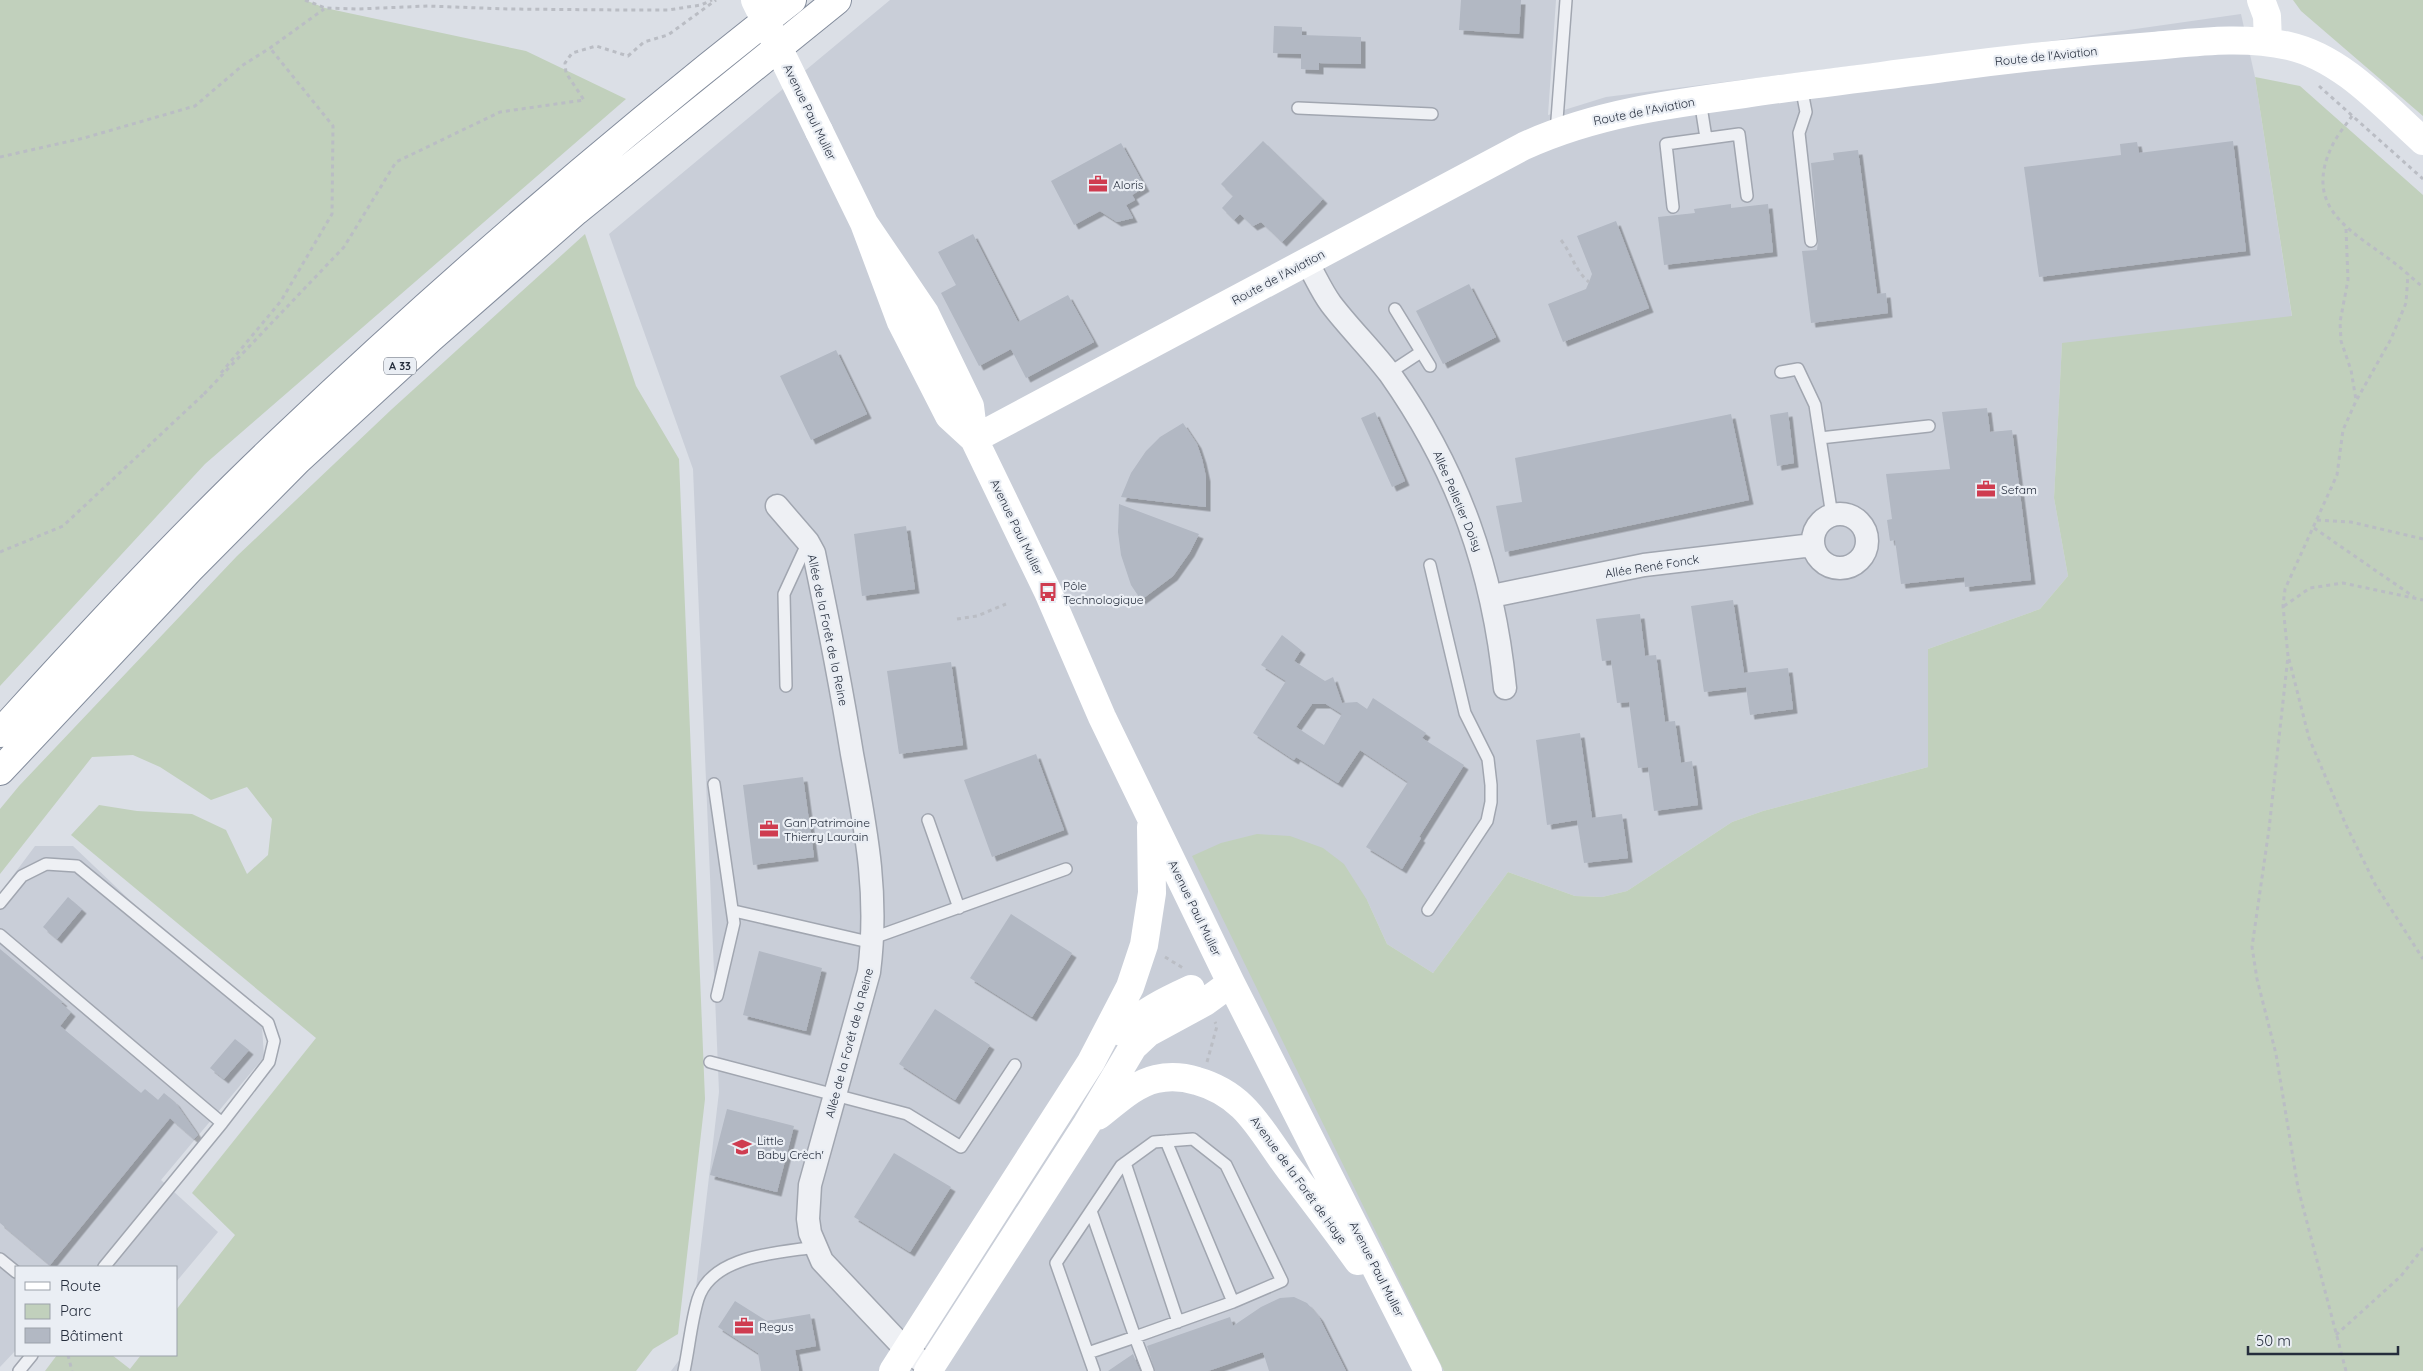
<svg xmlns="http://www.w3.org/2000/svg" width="2423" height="1371" viewBox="0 0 2423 1371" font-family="Quicksand,sans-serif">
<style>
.built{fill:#c9ced8}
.green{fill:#c1d0bc}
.building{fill:#b2b8c3;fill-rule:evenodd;filter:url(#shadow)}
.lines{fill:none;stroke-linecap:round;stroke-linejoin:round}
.lane-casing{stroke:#a1a6b0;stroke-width:14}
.street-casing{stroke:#a1a6b0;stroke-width:25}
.highway-casing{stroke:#838c9c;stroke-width:30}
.path{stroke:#babdc4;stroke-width:3;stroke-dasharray:4 4;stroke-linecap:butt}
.lane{stroke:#eef0f4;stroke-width:11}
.street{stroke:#eef0f4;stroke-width:22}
.secondary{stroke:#fff;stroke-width:28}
.highway{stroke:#fff;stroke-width:28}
.secondary-bridge{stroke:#fff;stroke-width:28}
.labels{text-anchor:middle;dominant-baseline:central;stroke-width:4.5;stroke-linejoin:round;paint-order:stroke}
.shield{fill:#eaeef4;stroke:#606773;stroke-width:1}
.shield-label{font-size:11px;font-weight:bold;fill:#252d3c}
.street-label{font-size:12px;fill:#252d3c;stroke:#eaeef4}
.poi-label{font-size:12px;fill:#252d3c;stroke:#eaeef4;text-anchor:start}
</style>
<defs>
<filter id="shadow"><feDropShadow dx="4.5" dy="4.5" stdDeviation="0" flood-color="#0004"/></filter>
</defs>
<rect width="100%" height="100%" fill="#dbdfe6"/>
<path class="built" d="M890,0H1556L1548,115L1606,97L2058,40L2241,14L2255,77L2292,317L2062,344L2054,498L2068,576L2040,609L1928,649V767L1763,811L1732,822L1627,891L1602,897L1575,896L1508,872L1433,973L1387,944L1367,900L1418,1315L1444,1371H671L689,1347L719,1092L693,469L609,234Z
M35,846H73L262,1026L264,1057L161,1180L218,1232L176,1282V1267H16V1350L0,1367V893Z"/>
<path class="green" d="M0,0H305L325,8L526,51L626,99L205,464L0,686Z
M2293,0H2423V116L2301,11Z
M2255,77L2300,86L2423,195V1371H1444L1192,856L1221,843L1257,834L1290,836L1323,848L1344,864L1367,900L1387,944L1433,973L1508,872L1575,896L1602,897L1627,891L1732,822L1763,811L1928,767V649L2040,609L2068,576L2054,498L2062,343L2292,316Z
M585,234L636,386L679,459L705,1099L678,1334L653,1349L636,1371H45L57,1355H112L130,1369L141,1355H176V1310L235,1235L192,1193L316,1038L71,835L99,805L137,811L192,814L226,830L247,874L268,855L272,819L247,787L211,800L160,767L133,755L92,757L0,874V809L19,786L237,556L392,409Z"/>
<path class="building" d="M1461,0H1521L1519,34L1459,30Z
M1274,26L1302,27V35L1361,37V64L1319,63V70L1301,69V54L1273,53Z
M1263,141L1323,199L1282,242L1261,222L1253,226L1240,214L1234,220L1222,208L1233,196L1221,184Z
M2233,141L2246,251L2039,277L2024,167L2121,155L2120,144L2137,142L2139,153Z
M1121,143L1145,187L1132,195L1135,200L1126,205L1133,218L1117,222L1100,211L1074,225L1051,181Z
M1858,150L1877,294L1886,293L1888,313L1811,323L1802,251L1817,250L1818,241L1811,163L1834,160L1833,153Z
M1731,204V208L1768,204L1773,252L1664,265L1658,217L1695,213L1694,209Z
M1616,221L1649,308L1563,342L1548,304L1586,289L1589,282L1592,274L1577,236Z
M973,234L1018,322L1068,295L1094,342L1026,378L1011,349L979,366L941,293L956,285L938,252Z
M1469,284L1496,337L1443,364L1416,311Z
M836,350L867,414L811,440L780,376Z
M1987,408L1990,432L2012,430L2031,580L1965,587L1964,577L1901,584L1895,540L1890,541L1887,520L1892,519L1886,474L1950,469L1942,412Z
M1375,412L1405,481L1392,487L1361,418Z
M1788,412L1794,463L1777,466L1770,415Z
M1731,414L1749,500L1505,552L1496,506L1522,502L1515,458Z
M1183,423L1197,444L1202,459L1206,477V507L1121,497L1131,473L1146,451L1160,437Z
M1119,504L1199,534L1190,552L1173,576L1141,600L1131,585L1121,555L1118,532Z
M906,526L915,589L862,596L854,534Z
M1733,600L1744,673L1788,668L1793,709L1750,715L1746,687L1704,692L1691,606Z
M1640,614L1645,656L1656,655L1665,722L1675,721L1681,763L1692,761L1698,805L1654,811L1648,767L1638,768L1629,702L1617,703L1611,660L1602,661L1596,619Z
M1282,635L1301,650L1294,661L1325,681L1333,677L1342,703L1357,702L1367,709L1373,698L1426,733L1422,738L1464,765L1419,837L1421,838L1402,869L1366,847L1408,782L1360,750L1338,783L1296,757L1294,760L1253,733L1286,681L1261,665ZM1312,704H1326L1342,714L1324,745L1296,727Z
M951,662L963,745L899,754L887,671Z
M1580,733L1592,818L1622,814L1628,858L1584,863L1577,820L1547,825L1536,740Z
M1036,754L1064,830L992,857L964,780Z
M803,777L814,857L753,865L743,785Z
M68,897L82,909L57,939L43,927Z
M1011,914L1072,953L1032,1017L970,978Z
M0,949L63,1002L61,1003L71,1012L60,1026L141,1093L145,1089L158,1100L164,1093L175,1102L198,1135L194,1139L170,1118L50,1265L0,1223Z
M759,951L822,968L806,1031L743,1015Z
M935,1009L990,1045L955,1100L899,1064Z
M235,1039L249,1050L224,1079L210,1068Z
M727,1109L794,1126L777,1192L710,1175Z
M894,1153L951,1187L910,1252L854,1217Z
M1294,1297L1307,1303L1319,1317L1346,1371H1269L1263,1352L1208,1371H1155L1147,1346L1230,1317L1233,1326L1261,1307L1280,1298Z
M735,1301L767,1321L810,1314L816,1346L795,1350L799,1371H761L758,1353L718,1327Z
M1133,1354L1140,1371H1108Z"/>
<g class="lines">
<g class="lane-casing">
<path id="lane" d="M1801,86L1806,112L1799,133L1811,241
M1700,100L1706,138
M1298,108L1432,114
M1556,133L1566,0
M1673,207L1666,144L1739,134L1747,196
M1395,309L1430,366
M1781,372L1798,369L1815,405L1832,516
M1389,373L1421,352
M1820,438L1929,426
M786,686L784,594L808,542
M714,784L734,923L717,996
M928,820L959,908
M0,903L22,876L46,864L77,866L268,1023L274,1041L269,1062L222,1123L104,1267
M1428,910L1487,821L1491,802V785L1488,759L1465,713L1430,565
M734,911L873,943
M0,935L222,1123
M873,938L1066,869
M710,1062L907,1114L961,1147L1015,1065
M1166,1141L1233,1302
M1125,1163L1178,1322
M0,1259L16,1272
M1088,1353L1135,1337L1091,1211
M19,1371L32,1355
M684,1371C689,1348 691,1322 698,1299C712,1255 778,1253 815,1247
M1094,1371L1056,1263L1121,1166L1154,1142L1193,1139L1226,1165L1282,1281L1233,1302L1135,1337L1148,1371"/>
</g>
<g class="street-casing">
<path id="street" d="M1307,262C1315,276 1322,292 1331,304C1350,329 1372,350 1390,374C1459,472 1493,570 1505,688
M777,506L808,542L814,553C828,620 841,686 852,754C866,830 879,894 869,972L810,1185L808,1219L810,1233L822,1261L907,1351L930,1367
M1813 541a27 27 0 1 1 54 0a27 27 0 1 1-54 0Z
M1492,596L1644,565L1813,545"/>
</g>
<g class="highway-casing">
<path id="highway" d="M0,733C92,631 186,530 286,436C448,282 617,137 792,0
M0,771L190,569L298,460L432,337L576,211L837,0"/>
</g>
<path class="path" d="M305,0L325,8L358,9L428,6L507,9L622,10H668L701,5L712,0
M2319,86L2423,179
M2352,116C2346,125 2338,134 2333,144C2300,210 2355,232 2397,265C2406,272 2414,280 2423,287
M0,157L84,138L195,106L243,65L270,48L324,9
M2346,229L2348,280L2340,322L2341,341L2351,370L2356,400
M1561,240C1572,254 1575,271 1589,282
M221,373L281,301L332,214L333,126L270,48
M204,394L344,247L396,162L500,112L584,100L566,73L565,63L572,53L596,46L628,56L644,42L668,35L716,0
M2317,520L2351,522L2423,539
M2314,528L2414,597
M0,552L63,526L205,393
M2284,606L2310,588L2343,583L2423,600
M957,619L977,616L1006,604
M2289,659L2309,738L2346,825L2375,884L2423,959
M1165,957L1183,968
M1207,1062L1217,1026L1215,1022
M2336,1335L2401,1276L2423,1248
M68,1355L72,1371
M2346,1371L2298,1188L2276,1054L2257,979L2252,947L2269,829L2288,656L2283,606L2285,589L2337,475L2343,430L2356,401L2391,339L2406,303L2408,274"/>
<use href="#lane" class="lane"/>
<use href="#street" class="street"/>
<path class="secondary" d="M2261,0L2267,16L2268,42
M819,131L864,223L901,322L949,416L974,439
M864,223L925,313L970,406L974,439L1048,592L1102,717L1231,983L1428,1371
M974,439L1524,146C1594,114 1669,104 1744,94C1813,84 1882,76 1951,67C2018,58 2085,51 2153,46C2199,42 2243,36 2289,46C2342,58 2384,106 2423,141
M1122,1032C1142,1012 1165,1001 1191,989
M1098,1116C1115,1103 1134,1084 1156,1079C1169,1076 1184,1077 1197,1081C1247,1095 1261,1132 1290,1170C1313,1200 1336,1230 1358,1261
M893,1371L1091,1062L1130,987L1144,945L1152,893L1151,827
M928,1371L1087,1124L1133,1047L1148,1033L1205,1002L1231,983"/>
<use href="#highway" class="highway"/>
<path class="secondary-bridge" d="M755,0L819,131"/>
</g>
<defs>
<g id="office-bare" transform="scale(1.5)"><path d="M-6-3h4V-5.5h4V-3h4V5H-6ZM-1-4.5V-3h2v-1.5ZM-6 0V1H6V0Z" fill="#cf3c50" stroke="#eaeef4" stroke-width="2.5" paint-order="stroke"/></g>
<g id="bus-bare" transform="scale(1.5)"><path d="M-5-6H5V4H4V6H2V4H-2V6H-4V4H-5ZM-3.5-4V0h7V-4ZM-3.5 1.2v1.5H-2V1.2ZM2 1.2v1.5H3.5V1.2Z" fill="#cf3c50" stroke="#eaeef4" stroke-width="2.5" paint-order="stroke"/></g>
<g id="school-bare" transform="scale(1.5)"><path d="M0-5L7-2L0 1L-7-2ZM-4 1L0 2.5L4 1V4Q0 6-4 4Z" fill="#cf3c50" stroke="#eaeef4" stroke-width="2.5" paint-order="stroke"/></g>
</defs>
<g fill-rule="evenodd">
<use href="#office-bare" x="1098" y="184"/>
<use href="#office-bare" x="1986" y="489"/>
<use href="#bus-bare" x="1048" y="592"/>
<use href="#office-bare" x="769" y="829"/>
<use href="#school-bare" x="742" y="1147"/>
<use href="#office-bare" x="744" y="1326"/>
</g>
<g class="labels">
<rect class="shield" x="384" y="357.5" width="32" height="17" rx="4"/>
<g class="shield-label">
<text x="400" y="366">A 33</text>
</g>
<g class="street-label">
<text transform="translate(2046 56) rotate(-6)">Route de l'Aviation</text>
<text transform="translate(1644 111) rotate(-11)">Route de l'Aviation</text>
<text transform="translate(810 112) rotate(64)">Avenue Paul Muller</text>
<text transform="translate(1278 277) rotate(-28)">Route de l'Aviation</text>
<text transform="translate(1458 501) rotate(67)">Allée Pelletier Doisy</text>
<text transform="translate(1017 527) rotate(64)">Avenue Paul Muller</text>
<text transform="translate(1652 566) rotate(-9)">Allée René Fonck</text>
<text transform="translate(828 630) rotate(78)">Allée de la Forêt de la Reine</text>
<text transform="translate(1195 908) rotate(64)">Avenue Paul Muller</text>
<text transform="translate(849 1043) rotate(-75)">Allée de la Forêt de la Reine</text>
<text transform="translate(1299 1180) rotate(54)">Avenue de la Forêt de Haye</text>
<text transform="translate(1377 1269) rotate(63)">Avenue Paul Muller</text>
</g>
<g class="poi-label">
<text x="1113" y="184">Aloris</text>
<text x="2001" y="489">Sefam</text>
<text x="1063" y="585">Pôle<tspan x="1063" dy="14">Technologique</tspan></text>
<text x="784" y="822">Gan Patrimoine<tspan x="784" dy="14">Thierry Laurain</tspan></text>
<text x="757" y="1140">Little<tspan x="757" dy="14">Baby Crèch'</tspan></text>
<text x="759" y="1326">Regus</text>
</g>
</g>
<rect x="15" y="1266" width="162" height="90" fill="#eaeef4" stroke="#9ba1aa"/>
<rect x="25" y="1282" width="25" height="8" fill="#ffffff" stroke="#9ba1aa"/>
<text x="60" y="1291" font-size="15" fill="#252d3c">Route</text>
<rect x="25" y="1304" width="25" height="15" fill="#c1d0bc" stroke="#9ba1aa"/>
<text x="60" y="1316" font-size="15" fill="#252d3c">Parc</text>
<rect x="25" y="1328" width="25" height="15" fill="#b2b8c3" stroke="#9ba1aa"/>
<text x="60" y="1341" font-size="15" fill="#252d3c">Bâtiment</text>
<path d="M2248 1346v8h150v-8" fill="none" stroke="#252d3c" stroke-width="2.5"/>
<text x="2256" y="1346" font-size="15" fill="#252d3c" stroke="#eaeef4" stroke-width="4" paint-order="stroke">50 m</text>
</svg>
